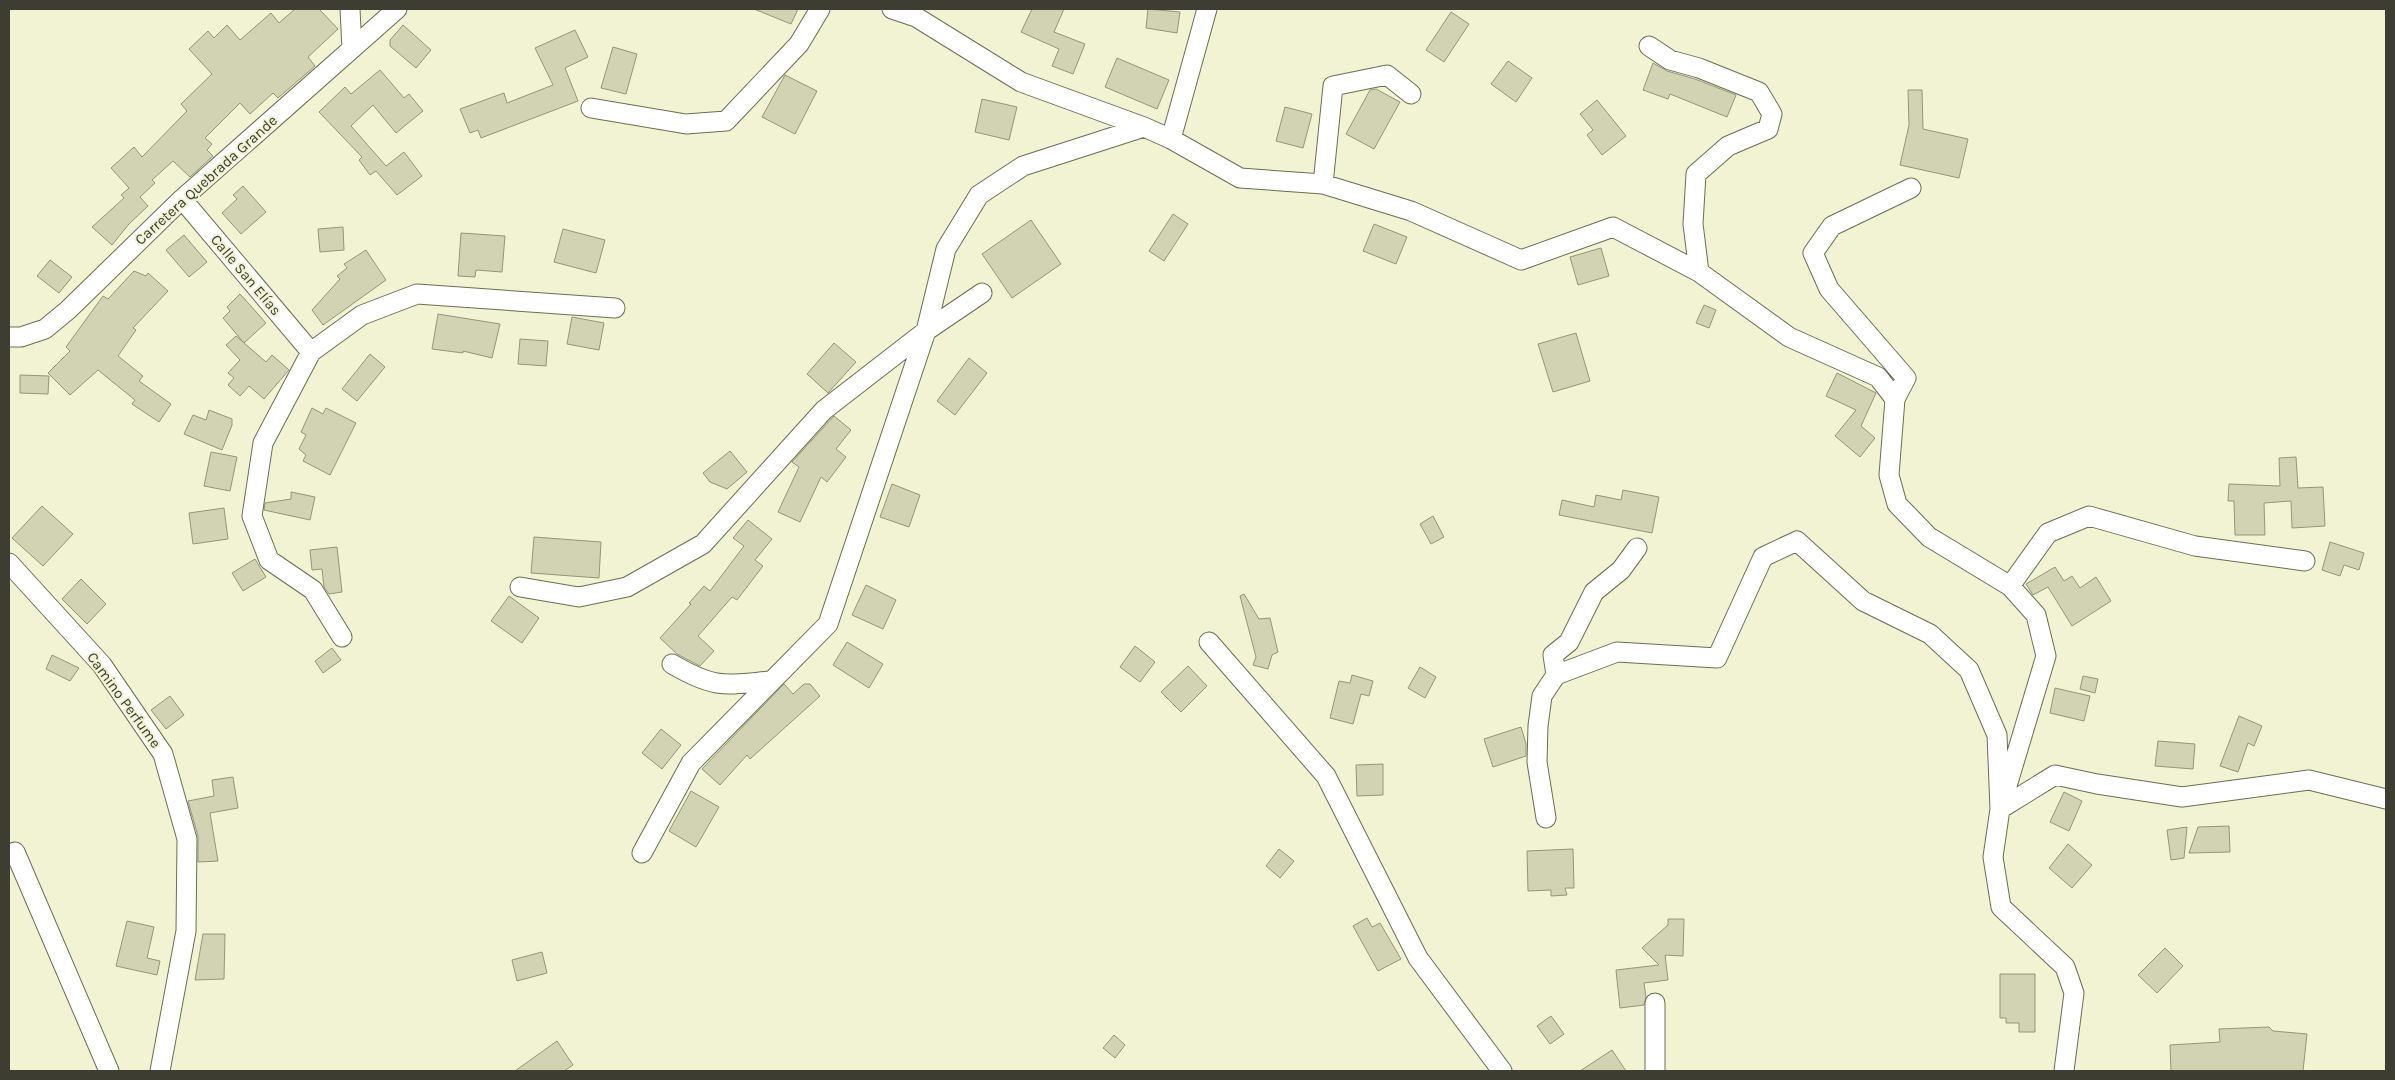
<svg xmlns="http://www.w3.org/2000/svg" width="2395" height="1080" viewBox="0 0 2395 1080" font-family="Karla,sans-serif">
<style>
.building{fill:#d1d3b3;stroke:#949678}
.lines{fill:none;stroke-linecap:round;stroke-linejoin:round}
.minor-casing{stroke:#6d6e52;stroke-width:21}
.minor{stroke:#fff;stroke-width:19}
.labels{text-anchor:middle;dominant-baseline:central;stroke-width:4;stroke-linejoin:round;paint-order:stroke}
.street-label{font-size:15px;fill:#3d3d31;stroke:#f1f3d3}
</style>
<rect width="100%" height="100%" fill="#f1f3d3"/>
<path class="building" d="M295,9H319L338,29L308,57L315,66L278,98L273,93L250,114L240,103L205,138L212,144L207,150L213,156L190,177L173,161L152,180L155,183L140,197L148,206L129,224L112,245L92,227L124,198L121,195L129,188L111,168L134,147L142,157L187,111L181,104L212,74L189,49L208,31L214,38L227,25L240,40L271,13L279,23Z
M754,9H798L791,24Z
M1032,9H1064L1054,32L1085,44L1073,74L1052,66L1059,49L1021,32Z
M1148,9L1180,12L1177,33L1146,28Z
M1451,12L1469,24L1444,62L1426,50Z
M403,25L431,50L416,68L390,46V40Z
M575,30L588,57L565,68L578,101L481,138L478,130L470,133L460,109L504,93L507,103L553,85L535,48Z
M613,47L637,54L626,94L601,88Z
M1117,58L1169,80L1157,109L1105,87Z
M1508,61L1532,78L1516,102L1491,84Z
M1653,63L1667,71L1695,79L1736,95L1727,117L1670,94L1668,99L1643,90Z
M380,70L404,98L409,94L423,111L396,133L373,105L351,126L386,166L404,152L422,176L397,195L376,171L370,175L359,160L362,157L319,112L345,87L351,94Z
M785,75L817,91L795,134L762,117Z
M1376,89L1400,102L1374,149L1346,134L1370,90Z
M1908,90H1922L1923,129L1968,139L1959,178L1900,165L1909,125Z
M982,99L1017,107L1009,140L975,132Z
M1597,100L1626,136L1602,155L1587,135L1593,130L1580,114Z
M1285,107L1312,114L1303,148L1276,141Z
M243,186L266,212L241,234L222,213L237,199L233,195Z
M1173,214L1188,224L1164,261L1149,251Z
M1031,220L1061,264L1012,298L982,254Z
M1374,224L1407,237L1396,264L1363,251Z
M343,227L344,250L320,252L318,229Z
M563,229L605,240L596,273L554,262Z
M461,233L505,236L502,272L476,270L475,277L458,276Z
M184,235L207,262L189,277L166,250Z
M1601,248L1609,276L1578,285L1570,257Z
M366,250L386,280L323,325L312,310L340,279L337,276L347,268L344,264Z
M50,260L72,277L59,293L37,276Z
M134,271L146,276L148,273L168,291L133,328L136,330L118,356L143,376L139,381L171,404L159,422L132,404L135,400L98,370L70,395L48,373L70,351L66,347L103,296L108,299Z
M240,294L266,323L244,343L223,318L230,311L227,307Z
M1704,305L1716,310L1709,328L1696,323Z
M438,314L500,324L492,358L463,351V353L432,349Z
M572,317L604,323L599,350L567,344Z
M1576,333L1590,381L1553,392L1538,344Z
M236,336L266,362L272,355L289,370L264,399L249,386L240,396L228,385L234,378L228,373L240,360L226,345Z
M520,339L548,341L546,366L518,364Z
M834,343L856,362L828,393L807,374Z
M370,354L385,367L357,401L342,389Z
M969,358L987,373L955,415L937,401Z
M1837,373L1876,393L1861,426L1875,438L1860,457L1835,436L1856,410L1826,396Z
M20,375L49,376L48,394L20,393Z
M312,408L323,414L326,408L356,423L330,475L303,461L306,455L299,449L306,435L301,432Z
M209,410L232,419V425L222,450L184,434L193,415L206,420Z
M834,416L851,430L836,449L846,457L827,482L821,477L800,522L778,512L799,467L792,462Z
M730,451L747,472L727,489L710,482L703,473Z
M211,452L237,457L230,491L204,486Z
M2296,457L2298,488L2323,487L2325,526L2292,528L2291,501L2264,503L2265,535H2235L2234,501H2228L2229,484L2280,486L2279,458Z
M892,484L920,495L909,527L880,517Z
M1623,490L1659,497L1652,533L1559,515L1562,500L1594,507L1596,495L1621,500Z
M291,492L315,497L310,520L264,510L265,503L291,499Z
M42,506L73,534L43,566L12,538Z
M224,508L228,539L193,544L189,513Z
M1433,516L1444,537L1431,544L1420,524Z
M748,520L772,539L755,560L763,566L737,600L732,597L698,636L714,651L700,666L677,654L660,638L691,604L689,603L704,586L710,591L744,546L733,538Z
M534,537L601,542L599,578L531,573Z
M2330,542L2364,553L2359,570L2344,565L2340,576L2322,570Z
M337,547L342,592L329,594L324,587L322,569L312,570L310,550Z
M255,559L266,577L243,591L232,573Z
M2055,567L2064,581L2072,576L2080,588L2096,577L2111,601L2072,626L2048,587L2033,595L2026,584Z
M81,579L106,604L87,624L62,599Z
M866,585L896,600L883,629L852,615Z
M1244,594L1259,619L1270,618L1278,652L1272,655L1268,669L1253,665L1256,657L1240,596Z
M509,596L539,618L522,643L491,621Z
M847,642L883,664L869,688L833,665Z
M1135,646L1155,662L1140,682L1120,667Z
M332,648L341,660L323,673L315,661Z
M52,655L79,668L70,681L46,669Z
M1188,666L1207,686L1181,712L1161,692Z
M1420,667L1436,677L1425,698L1408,688Z
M1352,675L1373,681L1369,696L1361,694L1353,724L1330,718L1339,681L1350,683Z
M2083,676L2098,679L2095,693L2080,689Z
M784,684L793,694L804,684H810L820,696L750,759L747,755L720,785L702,769Z
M2055,688L2090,696L2084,721L2050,713Z
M170,696L184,715L166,729L151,710Z
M2239,716L2262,726L2254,746L2248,743L2238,772L2220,766Z
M1521,727L1526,744V756L1493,767L1484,739Z
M661,729L681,745L662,769L642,753Z
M2158,741L2195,744L2193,769L2155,766Z
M1383,764V795L1357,796L1356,765Z
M233,777L238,808L210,813L218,861L198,862V836L188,801L214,796L212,780Z
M691,791L719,807L696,847L669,831Z
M2064,792L2082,801L2069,831L2050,822Z
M2229,826L2230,852L2189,853L2198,827Z
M2187,827L2184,858L2171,860L2167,830Z
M2068,844L2092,865L2072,888L2049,868Z
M1279,849L1294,861L1280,878L1266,866Z
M1573,849L1574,888H1565L1567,895L1551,896V890L1528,891L1527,851Z
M1367,918L1372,927L1380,923L1401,959L1378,971L1353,926Z
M1668,919H1684L1683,956L1665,955L1668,980L1644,983L1646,997L1644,1005L1620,1008L1616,970L1659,965L1642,948L1668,925Z
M127,921L154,927L147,958L160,961L157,975L116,966Z
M203,934H225L224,979L195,980Z
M2165,948L2183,966L2157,993L2138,975Z
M542,952L547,973L517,981L512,960Z
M2000,974H2035V1032H2019V1023H2006V1018H2000Z
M1551,1016L1564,1034L1550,1044L1537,1026Z
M2269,1027L2273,1031L2307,1034L2303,1071H2171L2170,1045L2220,1042L2219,1029Z
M1114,1035L1125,1045L1115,1058L1103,1048Z
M557,1041L573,1065L564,1071H515Z
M1612,1050L1626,1071H1580Z"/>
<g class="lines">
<g class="minor-casing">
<path id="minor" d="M350,9L352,49
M892,9L916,17L1021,82L1144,127L1171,139L1240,178L1323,184L1411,211L1521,260L1613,227L1699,272L1789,337L1878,377L1895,399L1889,475L1897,504L1929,537L2010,586L2036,615L2046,656L2000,809L1993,857L2001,907L2065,967L2074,993L2064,1071
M1649,46L1670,60L1699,68L1759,92L1772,114L1768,129L1728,146L1696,174L1693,224L1699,272
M591,108L686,124L726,121L799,44L820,9
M1171,139L1207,9
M1323,184L1333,86L1387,75L1411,94
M182,199L311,352
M9,337H21L45,329L68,310L182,199L397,9
M1895,399L1906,378L1829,289L1813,253L1832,226L1911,188
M9,563L102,665L163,754L187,839L186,931L160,1071
M2010,586L2048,533L2089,516L2195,546L2305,561
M520,587L579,597L627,587L703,544L824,410L926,331L946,249L979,195L1023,166L1144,127
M342,637L313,590L269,560L252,516L263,443L311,352L362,315L417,294L615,308
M1209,642L1326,776L1418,958L1502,1071
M672,664C715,689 724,685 771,681
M1556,675L1553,655L1569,642L1594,592L1621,570L1637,548
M1546,818L1537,762L1538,726L1542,696L1556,675L1617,652L1717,658L1763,557L1797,541L1863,601L1930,634L1969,670L1997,735L2000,809L2055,775L2097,784L2182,797L2309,780L2386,799
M15,852L109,1071
M642,853L691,763L828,624L926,331L982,293
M1655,1003V1071"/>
</g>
<use href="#minor" class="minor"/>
</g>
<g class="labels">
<g class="street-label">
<text transform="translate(206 180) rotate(-42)">Carretera Quebrada Grande</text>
<text transform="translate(246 275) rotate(50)">Calle San Elías</text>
<text transform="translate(124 700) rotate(54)">Camino Perfume</text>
</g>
</g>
<rect width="2395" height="1080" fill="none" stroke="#3d3d31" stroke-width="20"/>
</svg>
